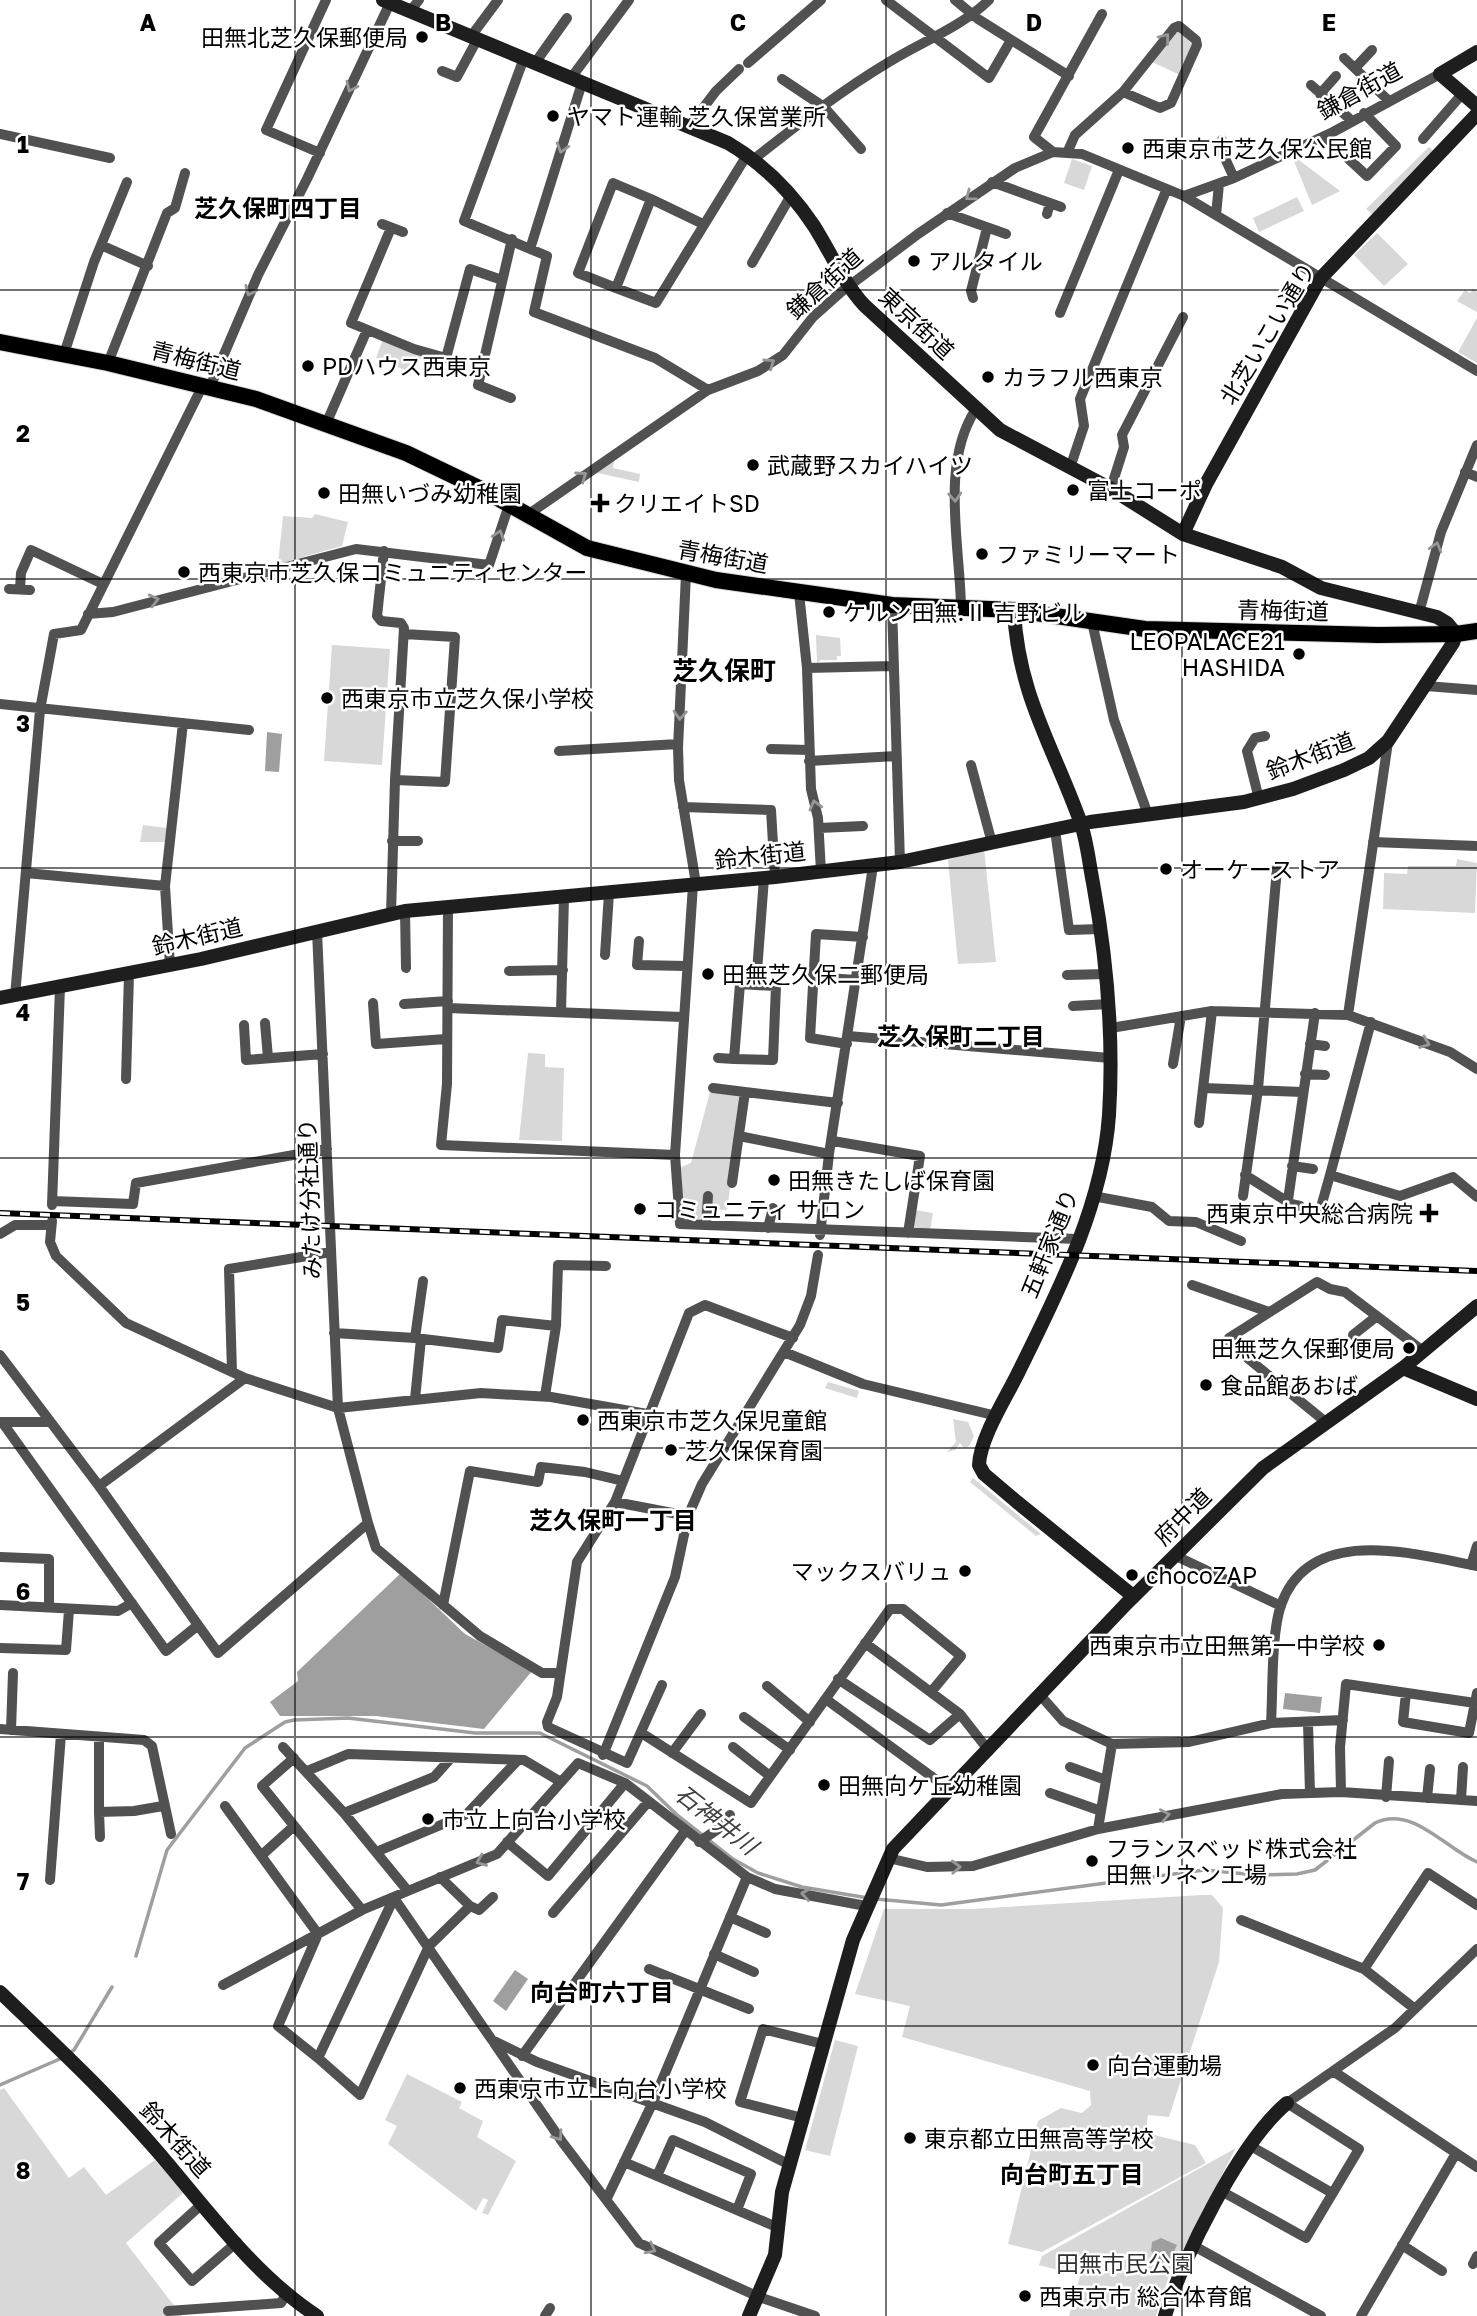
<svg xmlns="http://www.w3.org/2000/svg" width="1477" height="2316" viewBox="0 0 1477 2316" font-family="'Golos Text','Noto Sans JP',sans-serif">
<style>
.green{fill:#d8d8d8}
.water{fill:#9f9f9f}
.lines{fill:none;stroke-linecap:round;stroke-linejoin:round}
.stream{stroke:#9f9f9f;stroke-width:3.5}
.primary-casing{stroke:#dbdbdb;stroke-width:18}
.street{stroke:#515151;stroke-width:10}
.secondary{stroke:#1e1e1e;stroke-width:14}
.primary{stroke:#000;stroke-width:16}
.rail-casing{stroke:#000;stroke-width:6}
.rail{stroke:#fff;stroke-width:3.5;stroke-dasharray:10;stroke-linecap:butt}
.oneway{stroke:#979797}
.grid{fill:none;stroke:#000;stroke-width:2;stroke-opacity:0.55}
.poi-dot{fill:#000;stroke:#fff;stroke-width:2.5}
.labels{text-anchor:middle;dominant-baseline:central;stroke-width:5;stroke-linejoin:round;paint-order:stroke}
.poi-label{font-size:23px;fill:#000;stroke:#fff;text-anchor:start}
.street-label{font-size:23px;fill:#000;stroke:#fff}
.park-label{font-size:23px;fill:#2f2f2f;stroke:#fff}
.neighbourhood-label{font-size:24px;font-weight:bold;fill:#000;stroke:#fff}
.water-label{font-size:24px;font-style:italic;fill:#404040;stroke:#fff}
.quarter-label{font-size:26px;font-weight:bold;fill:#000;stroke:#fff}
.grid-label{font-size:23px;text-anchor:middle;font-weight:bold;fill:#000;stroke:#fff;stroke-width:5;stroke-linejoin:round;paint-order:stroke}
</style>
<rect width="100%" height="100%" fill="#fff"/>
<path class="green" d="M1180,31L1193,46L1180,75L1152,62L1175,32Z
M1429,147L1434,151L1373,215L1366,209Z
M1291,154L1340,191L1312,205Z
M1072,159L1092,166L1084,190L1064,183Z
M1297,197L1304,211L1259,232L1253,218Z
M1377,233L1408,264L1384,286L1354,255Z
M1473,289L1477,292V312L1457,301L1465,290L1470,293Z
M1477,318V363L1458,352Z
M383,339L422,355L414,374L376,358Z
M615,456L613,468L640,474L639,482L593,472Z
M315,514L348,522L342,546L278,564L283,516L312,518Z
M816,635L840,638L841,656H837V660H821L817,663Z
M332,645L390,649L382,765L324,761Z
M143,825L167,828L165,842H140Z
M984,849L996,962L958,964L948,860Z
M1457,859L1477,863L1475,913L1383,909L1384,873L1407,874L1408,866H1456Z
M528,1053L545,1054V1067L564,1068L562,1141L519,1140Z
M710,1092L743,1095L727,1210L705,1209L704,1223L683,1222L681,1167L691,1163Z
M915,1210L933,1213L930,1230L914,1229Z
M828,1382L859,1391L857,1398L825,1388Z
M953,1419L968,1422L974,1436L969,1446L964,1448L960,1443L955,1450L947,1452L956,1442Z
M973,1478L1041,1534L1036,1536L970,1482Z
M1202,1895H1212L1223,1908L1219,1962L1169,2117L1148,2115L1146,2133L1195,2145L1206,2163L1042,2252L1008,2244L1038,2121L1061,2108L1082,2113L1091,2105L1090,2091L902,2037L910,2006L855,1994L884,1909H973Z
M835,2040L858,2046L830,2156L805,2150Z
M407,2074L462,2102L459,2108L483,2121L477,2137L516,2161L488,2215L482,2213L488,2200L483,2198L476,2211L388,2144L397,2126L385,2120Z
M4,2088L69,2178L84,2167L106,2195L155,2160L184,2192L126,2243L182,2316H0V2090Z
M1236,2148L1169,2276L1156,2316H1069L1080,2276L1039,2265L1042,2256Z"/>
<path class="water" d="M267,732L282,734L279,772L265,771Z
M401,1573L465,1634L532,1671L484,1729L376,1716H280L270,1702L298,1681L297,1672Z
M1285,1693L1322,1697L1320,1713L1283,1709Z
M515,1970L528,1979L506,2011L493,2001Z
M1161,2238L1177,2245L1168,2264L1158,2260L1151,2251L1152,2242Z"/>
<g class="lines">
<path class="stream" d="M876,1899L941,1905L1204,1870L1257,1875L1297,1874L1315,1870L1375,1823C1412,1805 1445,1848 1477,1862
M136,1956L167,1850L245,1748L285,1722L294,1720L348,1718L475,1733H540L647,1786L676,1814L733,1859L758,1873L802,1887L868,1898
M68,2054L74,2050L112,1987
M0,2085L62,2058"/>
<g class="primary-casing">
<path id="primary" d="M0,342L108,363L256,399L406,453L483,490L587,548L716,580L892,605L1014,610L1145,629L1378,635L1456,634L1477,631"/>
</g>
<path class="street" d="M886,0L989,78L1011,40
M955,0L978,19L1069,76
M411,10L419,0
M472,35L498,0
M524,58L464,221L547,256L534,312L655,358L708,390
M1344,58L1388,100
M535,63L567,18
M748,63L821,0
M1355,68L1372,50
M442,71L457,77L478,38
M571,78L629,0
M782,79L824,107L861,149
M1311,85L1351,120
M1320,94L1336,76
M688,128L716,91L739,69
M0,134L110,158
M1324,136L1367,176L1396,146L1364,113
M1423,139L1463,93
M1222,140L1219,145L1234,178
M1053,152L1034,137L1102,14
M320,153L266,130L326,0
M1067,153L1075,135L1123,92L1174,28L1179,26L1196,40L1197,45L1171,103L1160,108L1123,92
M754,159C797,125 842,90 889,62C923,41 960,28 989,0
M992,182L1061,207
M1184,196L1234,178L1333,132L1440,74
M947,213L1006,234
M1047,214L1050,203
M1216,215L1219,184
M382,224L403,232
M703,224L651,199L616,288L656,303L747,155
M391,228L351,323L414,349L446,358L470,269L502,280
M101,245L148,266
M530,249L582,83
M752,263L790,197
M616,288L578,273L613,183L651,199
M973,298L971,291L987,228
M1060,313L1119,170
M64,354L94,262L127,182
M108,363L167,213L175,208L185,173
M210,387L258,275L307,179L390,3
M511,398L478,385L512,239
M326,424L367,330
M1071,465L1084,426L1080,399L1166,191
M1465,472L1477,477
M1111,488L1124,447L1122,435L1183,317
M526,516L708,390L758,371L783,355L813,317L841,292L918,234L1015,168L1053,152L1082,154L1184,196L1477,371
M384,551L377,616L381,621L401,623L404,628L395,780L391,914
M686,574L678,748L679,780L696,884
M9,589L30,590
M20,589L21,573L31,550L103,584
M799,593L807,668L811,789L818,818L821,872
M892,605L900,862
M961,607C960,545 940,463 976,409
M1419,613L1441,532L1477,445
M88,614L113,612L356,549L489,565L509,505
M1092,622L1114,720L1147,812
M807,668L892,666
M1426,686L1477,690
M0,704L249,730
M771,749L809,750
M559,751L678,744
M809,761L896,756
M971,765L992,843
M395,780L445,782L455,637L404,634
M1259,799L1247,751L1255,738L1265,736
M683,807L771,810L775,877
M819,828L863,826
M1055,830L1069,930L1101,929
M392,841H418
M1373,842L1477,846
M26,873L165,886
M448,907L447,1084L441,1145L675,1155L680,1224L1078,1239
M405,911L406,968
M317,931L338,1408L368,1523L376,1548L480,1636L542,1673H559
M639,941L637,965L686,966
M605,955L609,893
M170,966L165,886L183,723
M509,971L563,970
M1067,975L1106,974
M812,977L856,980
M756,985L740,984L734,1059L773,1060L776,986L756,985L764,878
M15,996L40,710L54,634L81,630L203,385
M373,1003L376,1044L446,1039
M404,1004L448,1001
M1073,1006L1109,1004
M448,1008L682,1017
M561,1012L564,897
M1348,1015L1388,742
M1371,1022L1330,1175L1400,1196L1453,1177L1477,1197
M265,1023L268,1058
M244,1025L246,1060L323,1054
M1111,1028L1212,1011L1348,1015L1450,1052L1477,1069
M848,1036L1110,1058
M847,1044L810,1038L816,934L863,937
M1310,1044L1325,1046
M718,1058L734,1059
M1173,1064L1181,1016
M1305,1074L1325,1075
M126,1079L129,974
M713,1088L745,1092
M1204,1088L1302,1092
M1199,1123L1212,1011
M739,1136L829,1154
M833,1141L920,1156L908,1233
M675,1155L693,885
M1292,1166L1313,1169
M1245,1175L1291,1204L1300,1206
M732,1183L745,1092L838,1103
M1093,1196L1152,1207L1169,1221L1196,1222L1241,1241
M1243,1196L1258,1089L1277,868
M1288,1200L1315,1013
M52,1201L133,1204L136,1183L327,1149
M52,1205L60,987
M1321,1207L1330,1175
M52,1221L50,1242L56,1256L126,1323L245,1378L338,1408L481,1393L551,1397L647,1414
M706,1225L708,1196
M768,1228L773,1208
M0,1234L15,1225H51
M820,1235L829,1154L873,866
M1192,1285L1269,1312
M334,1333L415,1338L498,1348L502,1320L556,1326
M1353,1335L1377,1316
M415,1338L423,1281
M784,1352L863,1384L997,1416
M0,1355L99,1486L218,1653L368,1523
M232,1372L229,1269L331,1252
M545,1396L556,1326L558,1265L606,1266
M415,1399L421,1339
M0,1422H49
M2,1422L166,1651L197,1626
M1327,1423L1229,1343V1338L1317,1282L1330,1289L1345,1292L1423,1351
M99,1486L245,1378
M615,1502L688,1516
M1174,1555L1281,1606
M0,1557L49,1559V1607
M1471,1565L1477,1546
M0,1605L118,1611L132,1603
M443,1605L470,1471L538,1482L541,1467L585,1472L623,1481
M865,1643L960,1714L989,1751
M0,1648L66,1650L69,1610
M838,1679L930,1740L960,1714
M662,1685L627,1763L548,1727L547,1722L557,1697L577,1562L615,1502L689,1313L705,1305L793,1338
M767,1686L810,1722
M1406,1693L1403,1722L1469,1733L1475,1703
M1041,1696L1063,1721L1112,1744L1189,1742L1271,1723L1343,1720
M827,1700L950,1790
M744,1717L790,1750
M1271,1723C1273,1691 1271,1634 1281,1605C1310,1523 1414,1554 1477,1566
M1308,1723L1310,1793
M0,1729L144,1740L152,1746L171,1834
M11,1730L13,1673
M643,1734L751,1803L890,1609H903L961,1656L931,1692
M283,1747L344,1813L407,1890
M733,1747L770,1776
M672,1753L701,1714
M603,1755L675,1577L688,1516L702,1484L800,1325L811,1296L818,1255
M294,1758L262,1786L362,1910
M1070,1767L1106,1780
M307,1771L348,1754L524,1760L561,1782
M1341,1792L1340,1747L1346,1684L1475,1703L1477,1693
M1050,1793L1101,1811
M1386,1797L1389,1761
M1427,1798L1430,1769
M1461,1800L1463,1767
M225,1806L318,1934L278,2026L318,2058
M99,1812V1737
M344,1813L434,1777L451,1758
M1098,1829L1112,1744
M100,1837L99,1812L134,1811L163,1806
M507,1842L548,1876L625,1783
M699,1842L718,1829L730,1815
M376,1852L467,1814L518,1760
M263,1854L294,1826
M888,1858L927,1867L973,1866L1098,1829L1282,1794L1341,1792L1477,1801
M50,1880L61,1734
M394,1898L492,2040L537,2062L705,2122L790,2165
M394,1898L318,2058L360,2095L429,1946L470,1906L440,1877
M470,1906L479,1910L493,1897
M553,1913L648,1802
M730,1917L766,1933
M1241,1920L1364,1969L1415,2009
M714,1954L754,1972
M649,1969L749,2009
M1364,1969L1428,1873L1477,1905
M223,1985L362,1910L497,1854L578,1763L625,1783L747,1877L775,1889L866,1906
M494,2043L563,2143L639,2243L759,2297L815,2316
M522,2056L685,1831
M1333,2071L1477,2167
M803,2118L740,2102L763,2029L823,2044
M1249,2145L1332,2193
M624,2162L779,2228
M657,2176L673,2140L751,2174L737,2210
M1223,2192L1306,2238L1359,2149L1287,2103L1395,2028L1477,1949
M607,2198L653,2102L747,1877
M202,2204L159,2243L192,2281L237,2242
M1402,2245L1442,2271
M1194,2246L1321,2316
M1473,2264L1477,2256
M168,2311L281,2303L286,2294
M545,2316L550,2308
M1361,2316L1455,2155"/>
<path class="secondary" d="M1477,52L1440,74L1477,106
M1183,534L1206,484L1320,279L1477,114
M1014,610C1018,694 1053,746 1080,821C1087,840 1089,863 1093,883C1107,960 1114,1037 1109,1115C1103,1204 1059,1290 1020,1369C1008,1395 980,1437 979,1465L984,1474L1017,1502L1133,1596
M0,998L201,959L405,911L775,877L900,862L1090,822L1244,802L1293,789L1344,770L1369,758L1388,741L1453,643L1456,634L1447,623L1437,617L1321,588L1282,567L1183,534L1113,490L1000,430L864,305C843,282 831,253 814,226C792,193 762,163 728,143L383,0
M1403,1368L1477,1399
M0,1992C54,2044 109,2095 158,2152C207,2209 254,2275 317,2316
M749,2316L775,2255L782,2192L853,1940L893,1849L1126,1604L1263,1468L1403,1368L1477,1306
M1165,2316C1182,2258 1241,2141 1287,2103"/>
<use href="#primary" class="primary"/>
<g class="rail-casing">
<path id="rail" d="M0,1213L1477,1271"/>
</g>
<use href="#rail" class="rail"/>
</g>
<defs><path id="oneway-chevron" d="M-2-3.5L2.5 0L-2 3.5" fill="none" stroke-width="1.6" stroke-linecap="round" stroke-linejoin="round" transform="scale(1.75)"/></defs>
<g class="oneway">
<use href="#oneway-chevron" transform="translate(1165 38) rotate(-52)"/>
<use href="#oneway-chevron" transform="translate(351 87) rotate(115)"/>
<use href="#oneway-chevron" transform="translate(562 148) rotate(107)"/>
<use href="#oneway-chevron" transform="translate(970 196) rotate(144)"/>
<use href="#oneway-chevron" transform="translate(250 291) rotate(114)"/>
<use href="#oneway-chevron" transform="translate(770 363) rotate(-34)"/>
<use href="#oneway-chevron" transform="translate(582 476) rotate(-35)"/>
<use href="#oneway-chevron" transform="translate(955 497) rotate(85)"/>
<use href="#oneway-chevron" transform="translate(499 535) rotate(-72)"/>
<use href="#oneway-chevron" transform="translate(1436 547) rotate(-74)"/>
<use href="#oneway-chevron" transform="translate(154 600) rotate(-14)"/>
<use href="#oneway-chevron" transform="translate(680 715) rotate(93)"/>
<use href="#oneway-chevron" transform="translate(815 805) rotate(-105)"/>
<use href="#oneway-chevron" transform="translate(1425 1043) rotate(21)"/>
<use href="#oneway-chevron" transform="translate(1165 1815) rotate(-11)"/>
<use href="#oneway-chevron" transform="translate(481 1861) rotate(158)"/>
<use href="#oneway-chevron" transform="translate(956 1867) rotate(-2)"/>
<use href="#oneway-chevron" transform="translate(806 1894) rotate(-170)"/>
<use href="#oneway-chevron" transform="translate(558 2136) rotate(55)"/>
<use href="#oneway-chevron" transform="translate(651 2249) rotate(27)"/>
</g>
<path class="grid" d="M295,0V2316M591,0V2316M886,0V2316M1182,0V2316M0,290H1477M0,579H1477M0,868H1477M0,1158H1477M0,1448H1477M0,1737H1477M0,2026H1477"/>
<g class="poi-dot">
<circle cx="422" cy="37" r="7"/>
<circle cx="553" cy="116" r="7"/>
<circle cx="1128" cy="148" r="7"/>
<circle cx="914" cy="261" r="7"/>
<circle cx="308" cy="366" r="7"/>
<circle cx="988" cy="377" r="7"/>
<circle cx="753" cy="465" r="7"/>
<circle cx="1073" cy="490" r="7"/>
<circle cx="324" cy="493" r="7"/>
<path d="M596.5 492.5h7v7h7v7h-7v7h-7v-7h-7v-7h7z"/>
<circle cx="982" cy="554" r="7"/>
<circle cx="184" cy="572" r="7"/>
<circle cx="829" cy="612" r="7"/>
<circle cx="1299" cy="654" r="7"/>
<circle cx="327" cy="698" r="7"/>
<circle cx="1166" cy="869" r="7"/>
<circle cx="708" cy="974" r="7"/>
<circle cx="774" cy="1180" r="7"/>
<circle cx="640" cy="1209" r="7"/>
<path d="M1425.5 1202.5h7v7h7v7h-7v7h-7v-7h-7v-7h7z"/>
<circle cx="1409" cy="1348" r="7"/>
<circle cx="1206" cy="1385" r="7"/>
<circle cx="583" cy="1420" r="7"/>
<circle cx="671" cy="1450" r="7"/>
<circle cx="965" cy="1571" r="7"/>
<circle cx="1132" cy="1575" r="7"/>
<circle cx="1379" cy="1645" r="7"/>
<circle cx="824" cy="1785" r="7"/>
<circle cx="428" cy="1819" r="7"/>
<circle cx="1092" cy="1861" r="7"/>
<circle cx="1093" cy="2065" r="7"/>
<circle cx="460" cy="2088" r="7"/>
<circle cx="910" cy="2138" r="7"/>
<circle cx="1025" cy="2296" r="7"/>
</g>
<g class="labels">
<g class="poi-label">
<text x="408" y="37" text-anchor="end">田無北芝久保郵便局</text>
<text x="567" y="116">ヤマト運輸 芝久保営業所</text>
<text x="1142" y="148">西東京市芝久保公民館</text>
<text x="928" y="261">アルタイル</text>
<text x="322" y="366">PDハウス西東京</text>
<text x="1002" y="377">カラフル西東京</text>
<text x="767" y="465">武蔵野スカイハイツ</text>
<text x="1087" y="490">富士コーポ</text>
<text x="338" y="493">田無いづみ幼稚園</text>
<text x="614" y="503">クリエイトSD</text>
<text x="996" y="554">ファミリーマート</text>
<text x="198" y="572">西東京市芝久保コミュニティセンター</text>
<text x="843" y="612">ケルン田無.Ⅱ 吉野ビル</text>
<text x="1285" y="641" text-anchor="end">LEOPALACE21<tspan x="1285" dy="26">HASHIDA</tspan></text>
<text x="341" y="698">西東京市立芝久保小学校</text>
<text x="1180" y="869">オーケーストア</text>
<text x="722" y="974">田無芝久保二郵便局</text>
<text x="788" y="1180">田無きたしば保育園</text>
<text x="654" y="1209">コミュニティ サロン</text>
<text x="1413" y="1213" text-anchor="end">西東京中央総合病院</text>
<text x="1395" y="1348" text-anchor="end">田無芝久保郵便局</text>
<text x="1220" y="1385">食品館あおば</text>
<text x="597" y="1420">西東京市芝久保児童館</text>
<text x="685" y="1450">芝久保保育園</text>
<text x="951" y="1571" text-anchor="end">マックスバリュ</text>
<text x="1146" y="1575">chocoZAP</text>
<text x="1365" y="1645" text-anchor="end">西東京市立田無第一中学校</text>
<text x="838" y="1785">田無向ケ丘幼稚園</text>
<text x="442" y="1819">市立上向台小学校</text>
<text x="1106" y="1848">フランスベッド株式会社<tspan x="1106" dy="26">田無リネン工場</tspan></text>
<text x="1107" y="2065">向台運動場</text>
<text x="474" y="2088">西東京市立上向台小学校</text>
<text x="924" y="2138">東京都立田無高等学校</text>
<text x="1039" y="2296">西東京市 総合体育館</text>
</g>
<g class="street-label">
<text transform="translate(1359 90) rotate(-29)">鎌倉街道</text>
<text transform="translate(824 283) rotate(-42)">鎌倉街道</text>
<text transform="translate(917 323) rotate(43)">東京街道</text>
<text transform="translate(1267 333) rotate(-59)">北芝いこい通り</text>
<text transform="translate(196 360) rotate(14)">青梅街道</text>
<text transform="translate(723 556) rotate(10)">青梅街道</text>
<text transform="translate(1283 610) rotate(1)">青梅街道</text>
<text transform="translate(1310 755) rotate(-21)">鈴木街道</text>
<text transform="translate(760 855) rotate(-6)">鈴木街道</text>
<text transform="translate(197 936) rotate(-13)">鈴木街道</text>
<text transform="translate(309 1199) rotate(-92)">みたけ分社通り</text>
<text transform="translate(1049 1243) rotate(-68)">五軒家通り</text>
<text transform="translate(1182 1516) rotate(-45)">府中道</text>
<text transform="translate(176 2139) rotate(48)">鈴木街道</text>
</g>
<g class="park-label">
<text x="1125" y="2263">田無市民公園</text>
</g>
<g class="neighbourhood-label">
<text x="278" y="207">芝久保町四丁目</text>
<text x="961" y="1035">芝久保町二丁目</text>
<text x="613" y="1519">芝久保町一丁目</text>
<text x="602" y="1991">向台町六丁目</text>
<text x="1072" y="2173">向台町五丁目</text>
</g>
<g class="water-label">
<text transform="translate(717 1819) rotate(38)">石神井川</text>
</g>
<g class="quarter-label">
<text x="724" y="670">芝久保町</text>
</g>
</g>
<g class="grid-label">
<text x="148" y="31">A</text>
<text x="443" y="31">B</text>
<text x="738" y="31">C</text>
<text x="1034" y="31">D</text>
<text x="1329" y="31">E</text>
<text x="23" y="153">1</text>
<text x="23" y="442">2</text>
<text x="23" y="732">3</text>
<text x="23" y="1021">4</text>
<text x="23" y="1311">5</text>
<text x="23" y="1600">6</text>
<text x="23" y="1890">7</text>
<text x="23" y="2179">8</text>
</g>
</svg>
